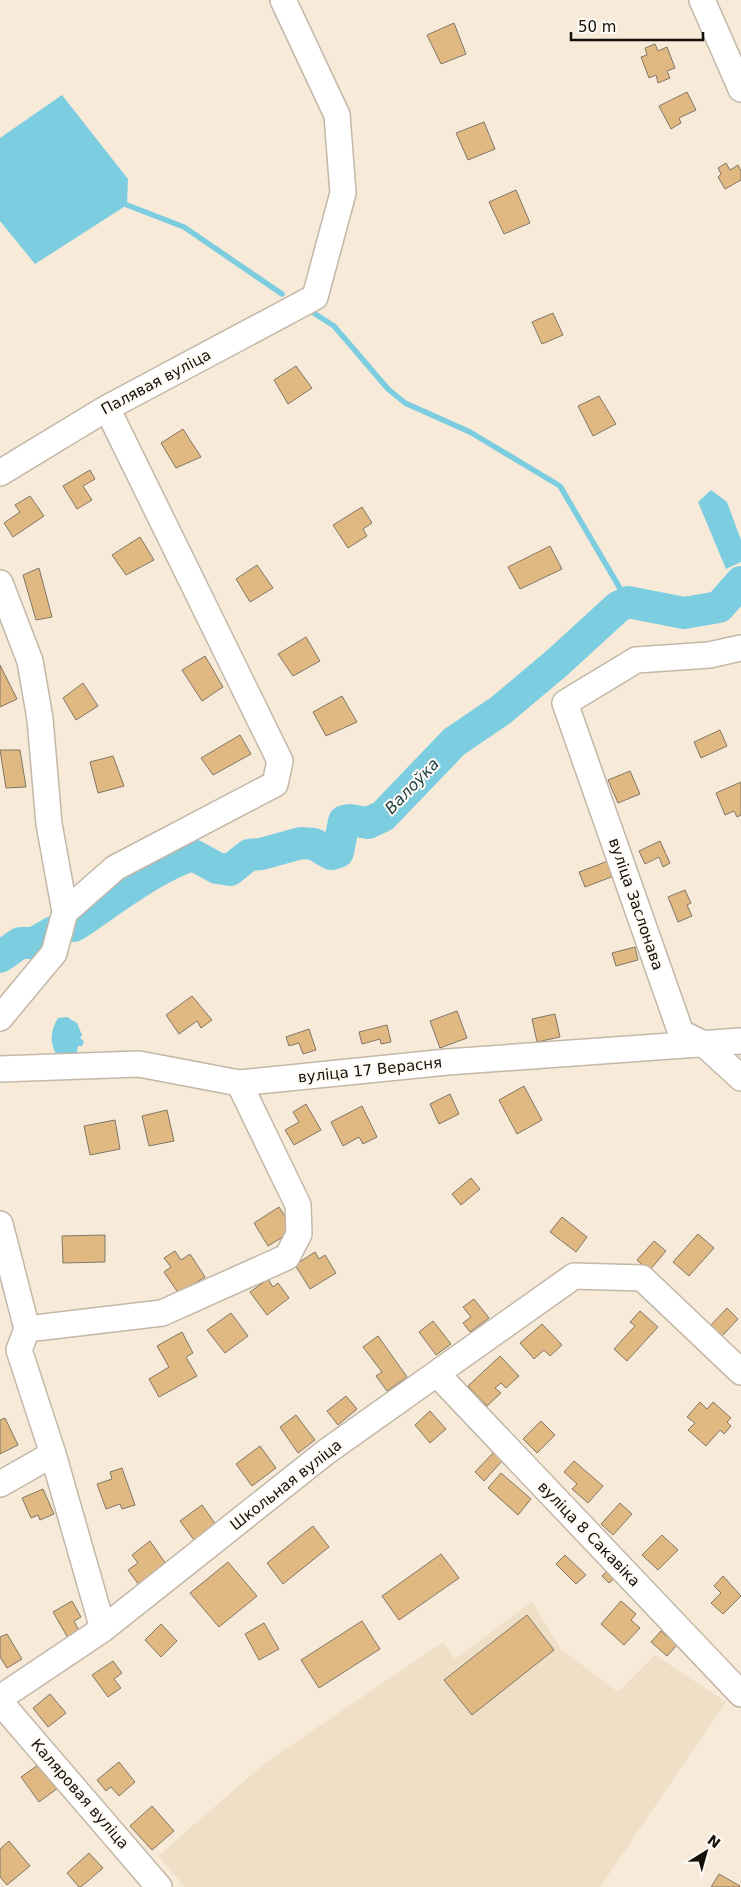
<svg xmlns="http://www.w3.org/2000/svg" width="741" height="1887" viewBox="0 0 741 1887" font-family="'DejaVu Sans',sans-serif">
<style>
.built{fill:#f0dfc7}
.water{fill:#7dcde1}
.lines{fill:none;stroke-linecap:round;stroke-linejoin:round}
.stream{stroke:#7dcde1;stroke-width:5.5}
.river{stroke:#7dcde1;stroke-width:32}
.building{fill:#dfb882;stroke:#827767}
.minor-casing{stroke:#c3b7a7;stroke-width:28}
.minor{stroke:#fff;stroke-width:25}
.labels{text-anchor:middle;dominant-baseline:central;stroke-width:4;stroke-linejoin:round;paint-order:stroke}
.street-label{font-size:15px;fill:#14100a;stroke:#fef9f2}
.water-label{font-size:16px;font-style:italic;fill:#193f48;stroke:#fef9f2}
</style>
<rect width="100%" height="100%" fill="#f7ead9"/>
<path class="built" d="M532,1602L561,1649L618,1692L655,1655L726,1702L600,1887H185L158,1856L265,1763L443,1642L455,1659Z"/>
<path class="water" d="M62,95L128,179L127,205L35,264L0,221V138Z
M711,490L727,502L741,540V562L726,569L698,502Z
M67,1017L77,1023L82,1035L80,1038L84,1041L82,1046H78L77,1053L74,1054H56C49,1041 51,1030 58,1018Z"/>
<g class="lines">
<path class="stream" d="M127,205L184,227L282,294
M309,310L334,326L388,389L405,403L470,432L560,486L628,602"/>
<path class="river" d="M74,926C109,903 154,867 193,855L217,868L230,870L249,855L261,854L301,843L314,844L331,854L338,852L344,821L350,820L368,823L383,816L454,742L501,710L558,662L618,607L628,602L684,613L719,607L741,582
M0,957L20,943H34L53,932"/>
</g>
<path class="building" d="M454,23L466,54L441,64L427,35Z
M655,44L658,51L667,47L675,68L667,71L670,78L658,83L656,75L649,78L641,57L647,55L645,48Z
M687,92L696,110L679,118L681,123L671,129L659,106Z
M484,122L495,149L468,160L456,133Z
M726,163L730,170L738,165L741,171V180L725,189L718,177L721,174L718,168Z
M516,190L530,223L504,234L489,202Z
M553,313L563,335L542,344L532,322Z
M296,366L312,388L288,404L274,380Z
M599,396L616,424L593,436L578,406Z
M183,429L201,457L176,468L161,443Z
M90,470L95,479L83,486L92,500L77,509L63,486Z
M30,496L44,516L13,537L4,523L20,512L15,505Z
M362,507L372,523L363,529L367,536L348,548L333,525Z
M140,537L154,560L126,575L112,555Z
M550,546L562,569L520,589L508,567Z
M257,565L273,588L250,602L236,579Z
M39,568L52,617L36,620L23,575Z
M306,637L320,661L293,676L278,654Z
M205,656L223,687L202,701L182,670Z
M0,665L17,699L0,707Z
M83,683L98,706L76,720L63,698Z
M342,696L357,722L326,736L313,712Z
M720,730L727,746L701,758L694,742Z
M240,735L251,754L213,775L201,758Z
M0,750H20L26,787L6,788Z
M113,756L124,786L98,793L90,762Z
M630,771L640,794L618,803L608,780Z
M741,782V815L737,817L734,811L725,815L716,793Z
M660,841L670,863L663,867L659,857L645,864L639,851Z
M608,861L614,876L585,887L579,872Z
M685,890L691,903L687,905L692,916L678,922L668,897Z
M635,947L638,960L616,966L612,953Z
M192,996L212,1020L201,1028L197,1021L179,1034L166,1015Z
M457,1011L467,1038L440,1048L430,1021Z
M555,1014L560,1037L537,1042L532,1019Z
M387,1025L391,1042L381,1044L380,1039L362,1044L359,1032Z
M309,1029L316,1050L303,1054L299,1043L289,1046L286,1037Z
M524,1086L542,1120L517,1134L499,1100Z
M450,1094L459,1114L439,1124L430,1104Z
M306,1104L321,1130L294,1145L285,1130L299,1122L293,1112Z
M362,1106L377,1137L363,1144L359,1137L343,1146L331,1122Z
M167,1110L174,1141L149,1146L142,1116Z
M115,1120L120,1149L90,1155L84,1126Z
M471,1178L480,1189L461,1205L452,1194Z
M279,1207L294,1230L268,1246L254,1223Z
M562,1217L587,1237L576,1252L550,1232Z
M698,1234L714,1248L689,1276L673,1262Z
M105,1235V1262L63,1263L62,1236Z
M654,1241L666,1251L649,1271L637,1260Z
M175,1251L181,1260L190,1254L205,1277L179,1294L164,1272L171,1267L164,1258Z
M315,1252L319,1259L325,1255L336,1273L310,1289L295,1265Z
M268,1279L273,1287L278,1283L289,1298L267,1315L250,1292Z
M474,1299L489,1318L470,1332L463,1323L471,1317L463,1307Z
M727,1308L738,1319L722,1336L711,1325Z
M640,1311L658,1327L627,1361L614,1349L635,1326L630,1322Z
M231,1313L248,1336L225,1353L207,1330Z
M433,1321L451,1344L436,1355L419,1332Z
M542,1324L562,1345L550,1356L544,1350L534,1359L520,1343Z
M182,1332L193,1353L186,1357L197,1376L159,1397L149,1379L169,1367L157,1346Z
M378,1336L407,1377L387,1391L376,1376L382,1372L363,1347Z
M500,1356L519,1376L506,1388L501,1383L495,1388L501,1393L487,1406L468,1386Z
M346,1396L357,1409L338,1425L327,1411Z
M700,1402L707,1409L713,1402L731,1418L727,1422L731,1426L724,1434L720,1430L706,1446L688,1430L695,1423L687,1417Z
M430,1411L446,1429L430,1443L415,1425Z
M296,1415L315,1440L298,1453L280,1427Z
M5,1418L18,1445L0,1454V1420Z
M541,1421L555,1435L537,1453L523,1439Z
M260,1446L276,1468L252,1486L236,1464Z
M494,1452L503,1460L484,1481L475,1472Z
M574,1461L603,1486L588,1503L572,1489L577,1484L564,1472Z
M122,1468L135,1505L122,1509L120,1504L106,1509L97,1484L112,1479L110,1472Z
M501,1473L531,1499L518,1515L488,1488Z
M43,1489L54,1514L40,1520L38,1515L31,1518L22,1498Z
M620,1503L632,1514L613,1535L601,1524Z
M202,1505L219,1529L197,1544L180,1521Z
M313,1526L329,1547L283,1584L267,1563Z
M662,1535L678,1550L658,1570L642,1555Z
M150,1541L166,1564L139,1585L128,1570L138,1563L132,1555Z
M441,1554L459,1578L399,1620L382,1596Z
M565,1555L586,1575L576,1584L556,1564Z
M228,1562L257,1596L219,1627L190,1593Z
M609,1569L616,1577L609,1583L602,1576Z
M723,1576L741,1596L723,1614L711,1603L721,1593L714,1586Z
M72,1601L81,1617L74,1621L79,1631L68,1638L53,1612Z
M621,1601L636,1614L631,1620L640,1628L624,1645L601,1624Z
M527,1615L554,1650L472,1715L444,1680Z
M362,1621L380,1649L319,1688L301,1660Z
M264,1623L279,1649L259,1660L245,1634Z
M161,1624L177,1641L161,1657L145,1640Z
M661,1631L677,1645L667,1656L651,1642Z
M7,1634L22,1659L7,1668L0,1657V1637Z
M113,1661L122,1673L114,1679L121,1688L108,1697L92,1675Z
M50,1694L66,1713L48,1727L33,1708Z
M119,1762L135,1782L119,1796L111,1787L106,1791L97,1780Z
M41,1763L58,1788L39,1802L21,1777Z
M152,1806L174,1831L152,1850L130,1826Z
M9,1841L30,1866L7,1885L0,1877V1849Z
M89,1853L103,1868L81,1887H79L67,1873Z
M719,1874L740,1886L739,1887H711Z"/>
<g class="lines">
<g class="minor-casing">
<path id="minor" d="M702,0L741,89
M0,473L107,408L315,297L343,193L337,115L283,0
M0,583L30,661L40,719L49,824L65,912L54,953L0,1018
M741,648L709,655L636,660L565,703L681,1033L704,1044L741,1078
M65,912L115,868L275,784L280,761L107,408
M0,1069L139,1064L239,1083L447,1062L741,1041
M0,1224L27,1329L19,1350L53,1454L103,1629
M27,1329L162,1313L287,1257L299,1234L298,1205L239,1083
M437,1374L741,1694
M0,1484L53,1454
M0,1698L103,1629L326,1452L574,1276L642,1278L741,1372
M0,1702L159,1887"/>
</g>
<use href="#minor" class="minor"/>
</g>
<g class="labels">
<g class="street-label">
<text transform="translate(156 382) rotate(-28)">Палявая вуліца</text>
<text transform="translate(636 904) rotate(71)">вуліца Заслонава</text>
<text transform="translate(370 1070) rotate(-6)">вуліца 17 Верасня</text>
<text transform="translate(286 1485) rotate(-38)">Школьная вуліца</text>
<text transform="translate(589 1534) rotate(46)">вуліца 8 Сакавіка</text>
<text transform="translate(80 1794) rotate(49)">Каляровая вуліца</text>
</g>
<g class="water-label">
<text transform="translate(412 786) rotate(-46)">Валоўка</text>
</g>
</g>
<g transform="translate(706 1852) rotate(37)" stroke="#fef9f2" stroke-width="4" paint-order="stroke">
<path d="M0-4L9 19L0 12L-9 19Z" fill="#14100a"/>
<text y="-8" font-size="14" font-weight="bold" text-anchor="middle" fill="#14100a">N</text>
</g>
<path d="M571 32v8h132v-8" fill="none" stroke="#14100a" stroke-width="2.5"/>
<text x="578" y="32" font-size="15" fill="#14100a" stroke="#fef9f2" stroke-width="4" paint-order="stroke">50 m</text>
</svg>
